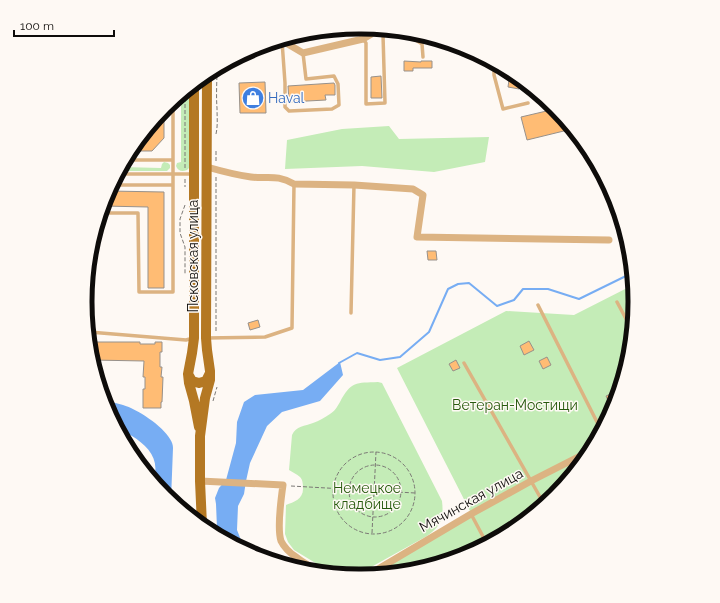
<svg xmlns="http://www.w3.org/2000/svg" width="720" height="603" viewBox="0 0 720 603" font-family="Raleway,sans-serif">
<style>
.green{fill:#c4ecb7}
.water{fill:#77adf3}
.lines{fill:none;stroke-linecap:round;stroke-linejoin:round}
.stream{stroke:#77adf3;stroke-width:2}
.building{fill:#ffbc74;stroke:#97918b}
.path{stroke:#7b7875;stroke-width:1;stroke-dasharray:4 2;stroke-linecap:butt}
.lane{stroke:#dcb382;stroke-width:3.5}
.street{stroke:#dcb382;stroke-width:7}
.primary{stroke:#b47823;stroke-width:10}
.labels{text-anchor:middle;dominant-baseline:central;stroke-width:3;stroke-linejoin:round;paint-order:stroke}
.shop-label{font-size:14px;fill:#366cbe;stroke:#fef9f4;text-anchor:start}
.street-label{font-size:14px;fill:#0e0c0a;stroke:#fef9f4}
.park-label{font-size:14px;fill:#275a0d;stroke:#fef9f4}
.rim{fill:none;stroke:#0e0c0a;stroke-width:5}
</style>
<rect width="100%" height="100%" fill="#fef9f4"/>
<path class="green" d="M189,89V168L187,170C182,172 178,171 176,166L177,163L181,162V95Z
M389,126L399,139L489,137L485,162L434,172L362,166L285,169L287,140L342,129Z
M164,162L168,163L170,165V168L167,171H120L122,167L161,168L162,164Z
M633,285L634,302L629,355L614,407L588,454L554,496L512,530L465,555L413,571L368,575L471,513L397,368L506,311L574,315Z
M378,382L382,383L442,501C444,518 441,526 427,536L355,576L332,573L294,550L288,542L285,534L286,505C294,502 303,499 303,489C303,485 303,480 300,477C297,474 292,472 289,470L292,435C296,426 305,426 313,423C319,421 325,417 330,414C335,411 337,407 340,402C351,381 356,383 378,382Z"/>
<path class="water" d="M340,362L343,375L320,401L282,412L267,426L250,463L246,481L244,494L238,506L237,530L241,540L297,568L255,555L216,534L217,528L216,504L215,498L219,488L226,480L236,443L237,422L244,402L255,395L303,390Z
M104,400C110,402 117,403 123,405C137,409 163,426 170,439C172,442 173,445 173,448L171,500L166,495L153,480C161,460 148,446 132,436C129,434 121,430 118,428C115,426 106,405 104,400Z"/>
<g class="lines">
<path class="stream" d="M339,363L357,353L380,360L400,357L429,332L448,289L458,284L469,283L497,306L514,300L523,289H548L579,299L630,274L632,272"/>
</g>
<path class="building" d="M404,61L421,62V61H432V68H413V71H404Z
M381,76L382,98H371V77Z
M509,80L520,81L519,89L508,87Z
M265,82L266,113H240L239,83Z
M334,83L335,85V95H325L326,100L289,102L288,86Z
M555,109L572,129L527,140L521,117Z
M161,113L164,114V138L152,151H131L142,136H143L149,131V128Z
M109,191L164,192V288H148V207L103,206L106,196Z
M427,251H436L437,260H428Z
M258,320L260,327L250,330L248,323Z
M529,341L534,350L524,355L520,346Z
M89,342H140V344H155V342H162V352H160V367H162L161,377H163L162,402H161V408H143V389H145V377H143L144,361L92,360L91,355Z
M547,357L551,365L543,369L539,361Z
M456,360L460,368L453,371L449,364Z
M615,392L617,396L615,403L610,405L606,396Z"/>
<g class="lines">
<path class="path" d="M185,92V169
M216,134C218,125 217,117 217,108C216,95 217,81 217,68
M216,151V162
M216,177V332
M185,179V187
M185,205L180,219V233L185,247V274
M213,401L217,387
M333 493a41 41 0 1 1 82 0a41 41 0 1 1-82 0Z
M349 491a26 26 0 1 1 52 0a26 26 0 1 1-52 0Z
M291,486L415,493
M372,533L376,452"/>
<path class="lane" d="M402,31L422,44L423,57
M363,39L366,43V104L385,103L383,35L379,30
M282,41L285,83V107L289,111L332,109L339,105L338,84L334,76L306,79L303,53
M494,63V75L503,109L528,103
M164,111H173
M126,160H173
M119,174H192
M113,185H173
M101,213H138L139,292H173V102
M617,302L632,330
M538,305L601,430
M351,313L354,185
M89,332L186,340L193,338
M206,338L265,337L292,328L294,184
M464,363L531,481L544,504
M471,514L487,544"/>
<path class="street" d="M281,40L303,53L363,39L380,29
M207,167C221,171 236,175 251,177C268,179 277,174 294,184L354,185L413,189L423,195L417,237L609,240
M200,481L283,485C281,499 277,529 281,541C284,547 290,553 296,557C303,563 312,567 319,572
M368,575L471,514L531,481L590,451"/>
<path class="primary" d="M194,84V338L192,353L188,374L189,383L194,401L199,427
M188,374L192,381L199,383L206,381L210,373
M202,525L200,481V436L205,398L210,380V371L207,350L206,338L207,74"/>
</g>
<defs>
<g id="shop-disc" transform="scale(1.15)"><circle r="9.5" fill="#3f7fe0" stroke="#fef9f4"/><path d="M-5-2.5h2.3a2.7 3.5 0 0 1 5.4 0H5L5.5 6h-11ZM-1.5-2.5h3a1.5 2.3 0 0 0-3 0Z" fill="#fff"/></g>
</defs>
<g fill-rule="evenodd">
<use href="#shop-disc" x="253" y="98"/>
</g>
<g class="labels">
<g class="shop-label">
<text x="268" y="98">Haval</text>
</g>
<g class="street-label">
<text transform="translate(193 256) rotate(-90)">Псковская улица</text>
<text transform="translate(471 500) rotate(-29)">Мячинская улица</text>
</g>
<g class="park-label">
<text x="515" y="405">Ветеран-Мостищи</text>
<text x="367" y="488">Немецкое<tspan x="367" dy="16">кладбище</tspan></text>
</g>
</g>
<path d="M0 0H720V603H0ZM359 34H361A267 267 0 0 1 628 301V302A267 267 0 0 1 361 569H359A267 267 0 0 1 92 302V301A267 267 0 0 1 359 34Z" fill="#fef9f4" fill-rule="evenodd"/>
<path class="rim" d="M359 34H361A267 267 0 0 1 628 301V302A267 267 0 0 1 361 569H359A267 267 0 0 1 92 302V301A267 267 0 0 1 359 34Z"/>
<path d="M14 30v6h100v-6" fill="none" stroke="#0e0c0a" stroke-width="2"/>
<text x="20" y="30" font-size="12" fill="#0e0c0a" stroke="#fef9f4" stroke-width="3" paint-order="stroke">100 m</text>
</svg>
